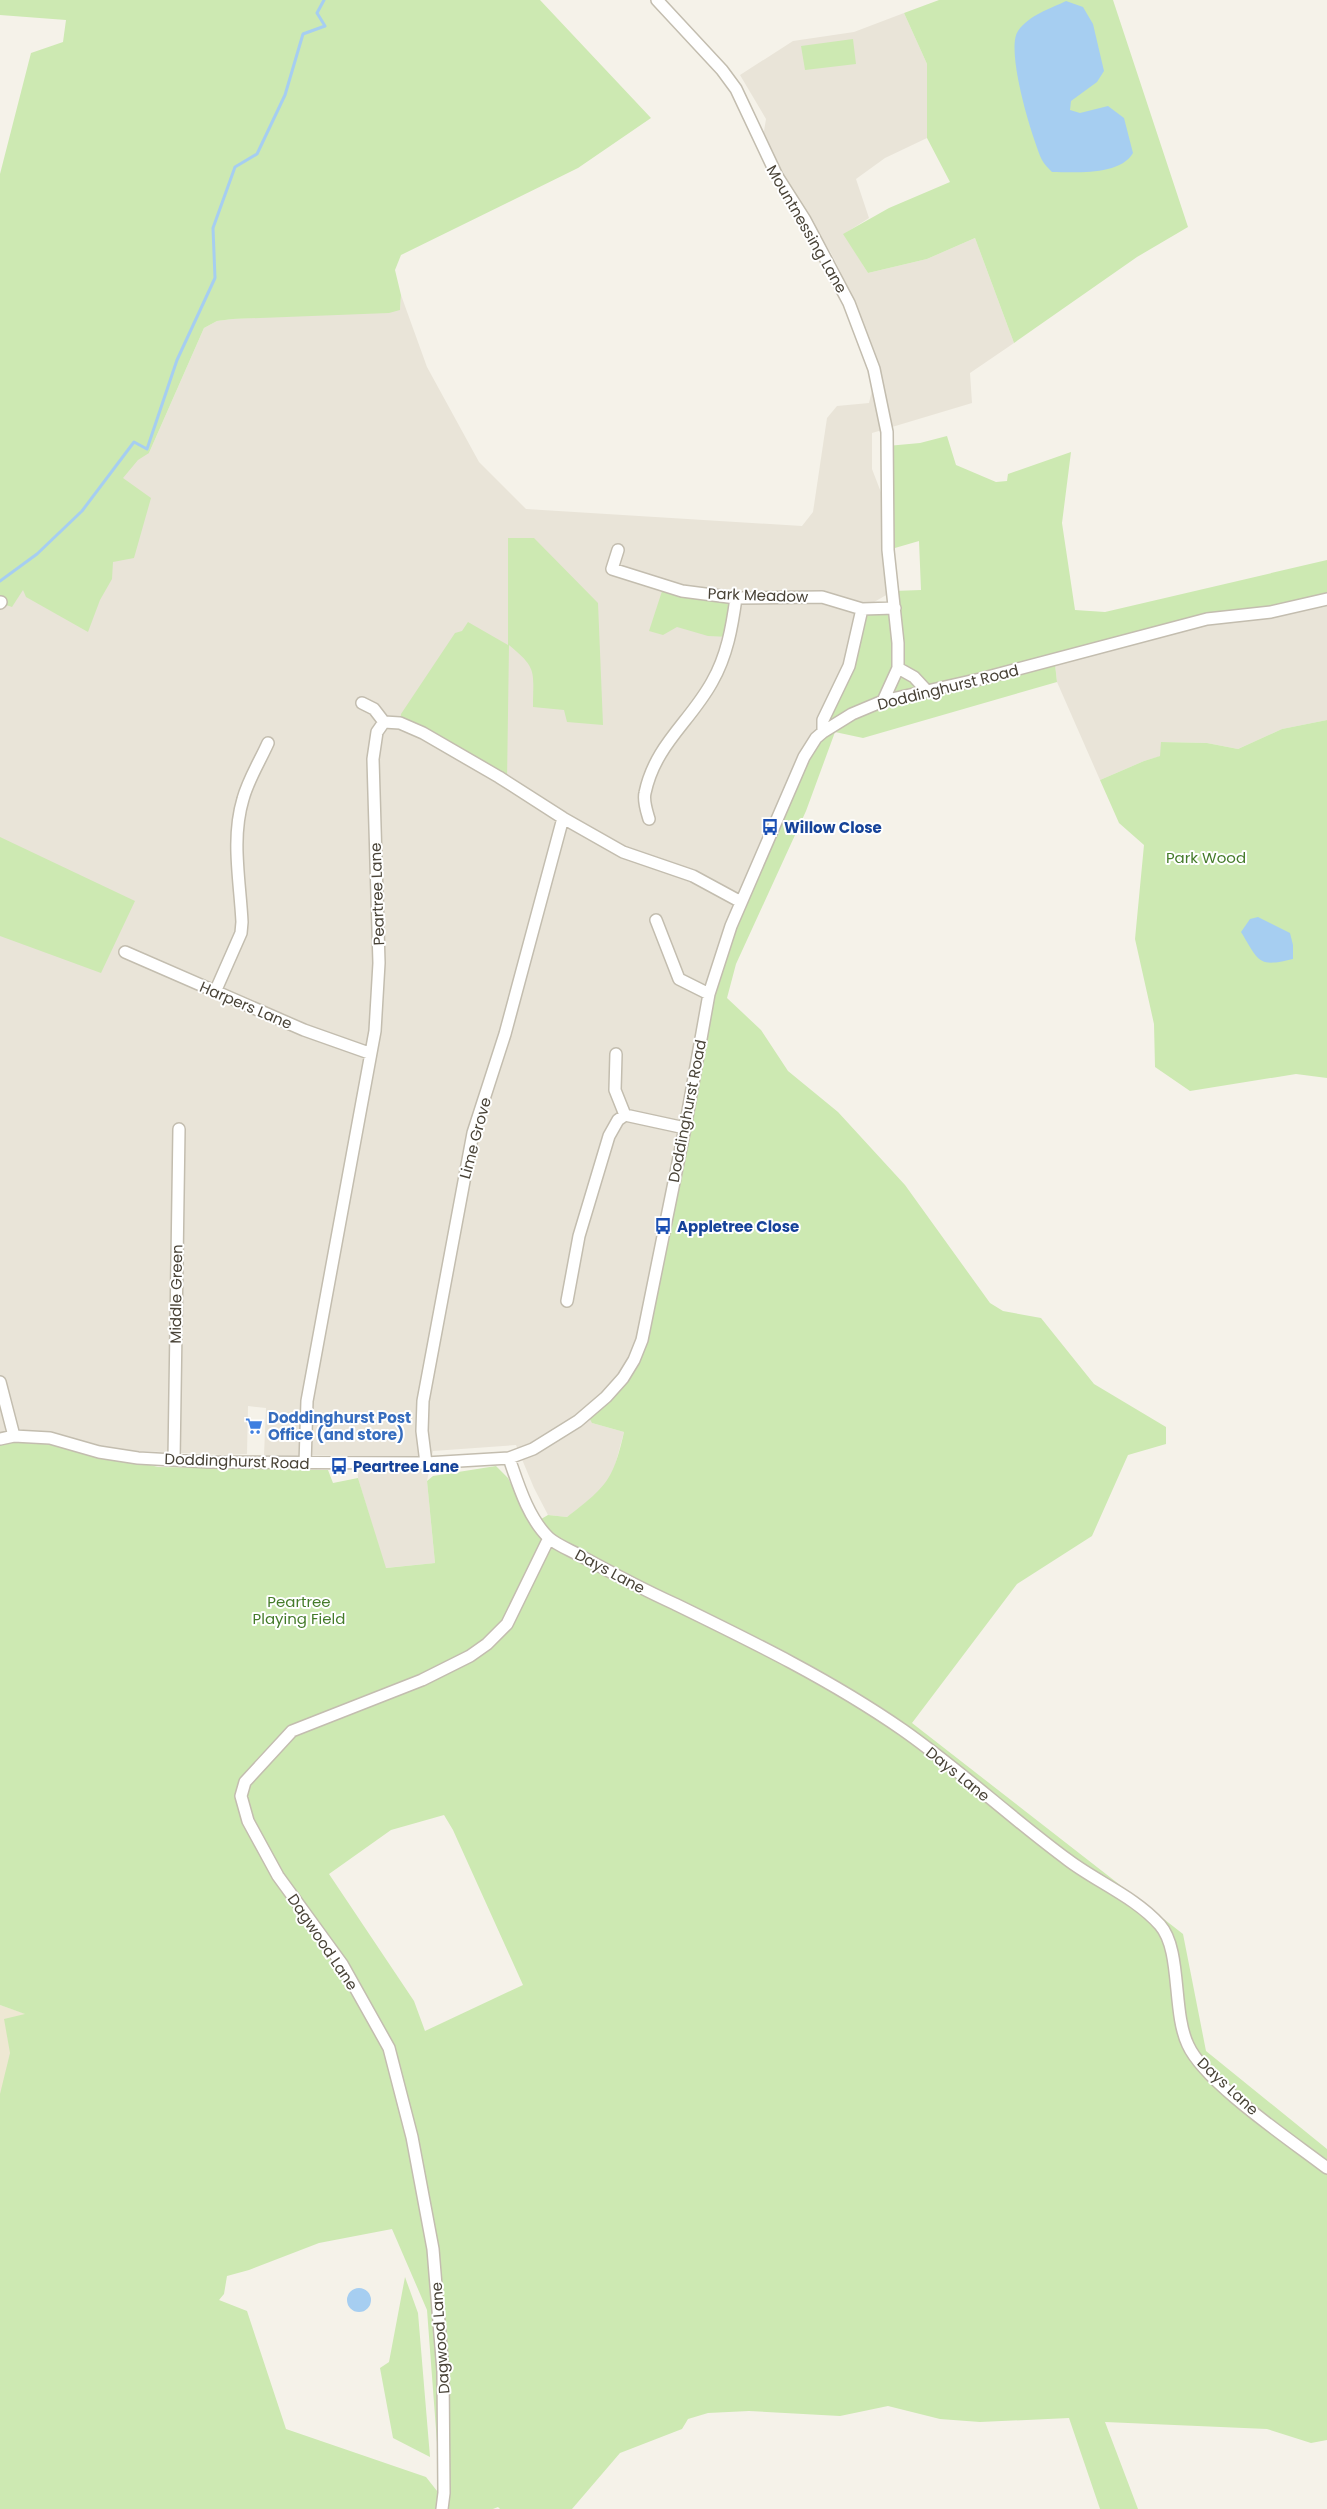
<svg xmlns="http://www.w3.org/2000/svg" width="1327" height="2509" viewBox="0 0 1327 2509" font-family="Poppins,sans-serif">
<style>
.residential{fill:#e9e4d8}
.education{fill:#eee8d3}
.green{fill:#cde9b2;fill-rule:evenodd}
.water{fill:#a6cef1}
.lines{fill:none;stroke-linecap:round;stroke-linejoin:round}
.stream{stroke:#a6cef1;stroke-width:3}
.minor-casing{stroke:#c3bdaf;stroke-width:14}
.minor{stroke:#fff;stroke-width:11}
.labels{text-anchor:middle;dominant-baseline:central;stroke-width:4;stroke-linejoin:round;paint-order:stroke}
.street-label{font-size:15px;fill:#494337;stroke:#fff}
.transit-label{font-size:15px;font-weight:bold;fill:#164399;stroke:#fff;text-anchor:start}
.park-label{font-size:15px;fill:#447b2a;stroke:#fff}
.shop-label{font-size:15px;font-weight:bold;fill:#366cbe;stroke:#fff;text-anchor:start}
</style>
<rect width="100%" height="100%" fill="#f5f2e9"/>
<path class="residential" d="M904,13L927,64V138L885,158L856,179L869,218L844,234L868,273L927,259L975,238L1014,343L970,373L972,403L872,433V469L882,495V536L888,594L862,609L849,666L731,926L642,1340L592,1423L624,1432L613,1473L599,1493L567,1517L548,1515L534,1488L516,1445L433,1451L427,1481L435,1563L385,1568L358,1478L357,1456L264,1455L266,1408L248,1406L247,1454L223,1455L142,1451L99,1452L0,1439V603L136,451L149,453L204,328L217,321L233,319L400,310L401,295L427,367L479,462L526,509L802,526L813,512L827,418L837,406L869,403L878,365L854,299L831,253L781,172L763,137L766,119L740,75L793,41L854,32Z
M1327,599V720L1282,729L1238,749L1207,743L1161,742V756L1144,761L1100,780L1057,682L1055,664L1207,619Z"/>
<path class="education" d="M0,2005L26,2014L0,2117Z"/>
<path class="green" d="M0,0H540L651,118L578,168L401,255L395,270L401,295L400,310L389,313L233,319L217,321L204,328L149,453L138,460L123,478L151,498L134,558L113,562L112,579L100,600L88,632L26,597L23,590L12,607L0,603V174L31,53L63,42L66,20L0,15Z
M939,0H1113L1188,227L1137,257L1014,343L975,238L927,259L868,273L843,234L889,208L950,182L927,138V64L904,13Z
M853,39L856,64L805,70L801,46Z
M947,436L956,465L996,482L1007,481L1008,474L1071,452L1062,523L1075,610L1105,612L1327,560V599L1207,619L1055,664L1057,682L863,738L835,732L806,811L736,964L727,998L761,1030L788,1071L838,1112L905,1185L990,1303L1003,1311L1041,1318L1094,1384L1166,1427V1444L1128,1455L1092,1536L1017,1584L912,1723L1183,1934L1206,2051L1327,2149V2440L1311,2443L1267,2429L1105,2422L1138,2509H1100L1069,2418L980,2422L940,2419L888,2406L840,2416L749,2411L708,2413L688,2419L682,2429L620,2453L572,2509H500L498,2507L493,2509H0V2094L10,2053L4,2019L25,2014L0,2005V1439L14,1436L99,1452L158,1467L328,1470L333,1483L358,1478L386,1568L435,1563L427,1481L433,1476L496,1466L508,1478L531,1525L548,1515L567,1517C606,1487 613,1481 624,1432L592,1423L587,1414L634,1360L709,994L731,926L849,666L862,609L894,608L893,591L921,590L919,541L888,550L887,446L920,443ZM444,1815L453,1830L523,1985L425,2031L414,2001L329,1874L391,1830ZM392,2229L427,2310L441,2496L426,2477L286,2429L247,2311L219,2300L224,2294L227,2276L249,2270L319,2243Z
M508,538H534L598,603L603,725L567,722L564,710L533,707C533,671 538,669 509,645L507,782L400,723L401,714L455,633L462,631L468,622L508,645Z
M664,585L736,598L730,637L708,636L677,627L663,635L649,631Z
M1327,720V1078L1296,1074L1190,1091L1155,1067L1154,1024L1135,939L1144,845L1119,823L1100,780L1144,761L1160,756L1161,742L1207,743L1238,749L1282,729Z
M0,837L135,901L101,973L0,936Z
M405,2277L418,2313L430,2457L393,2438L380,2368L389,2362Z"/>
<path class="water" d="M1066,1L1083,7L1093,24L1104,71L1097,82L1071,101L1070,110L1080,113L1108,106L1124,118L1133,153C1120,176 1074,172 1052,172C1048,168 1044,164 1042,160C1032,138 1005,50 1018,31C1029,15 1050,9 1066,1Z
M1258,917L1290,933L1293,945V959C1257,968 1259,961 1241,932L1250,919Z
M347 2300a12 12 0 1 1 24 0a12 12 0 1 1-24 0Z"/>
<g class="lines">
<path class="stream" d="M0,581L37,554L82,511L134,442L147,449L177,360L215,278L213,228L235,167L257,154L285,95L303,34L325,26L317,13L324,0"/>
<g class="minor-casing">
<path id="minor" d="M657,0L722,70L736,89L777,176L805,220L849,303L874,369L887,432L888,550L898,643V668L883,701
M618,550L612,569L682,591L736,598L822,597L862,609L895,608
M0,603L1,602
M898,668L914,677L927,691
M362,703L374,709L384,722
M823,732V720L849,666L862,609
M649,819C647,812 643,801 645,793C655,745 690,722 712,682C727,656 732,627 736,598
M656,920L679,979L709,994
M125,952L304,1030L369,1053
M215,992L241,933L242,922C240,881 231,839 243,799C248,780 260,761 268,743
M616,1054L615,1090L625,1115
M567,1301L579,1236L609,1136L618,1120L625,1115L685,1128
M0,1382L14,1436
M0,1439L14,1436L50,1438L99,1452L138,1458L209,1462L426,1463L509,1458L533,1449L578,1421L606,1397L623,1378L634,1360L642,1340L685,1128L709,994L731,926L804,757L816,738L823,732L852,714L883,701L980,679L1207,619L1271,612L1327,599
M509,1458C518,1484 528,1518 549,1538C557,1545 570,1550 579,1555C610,1572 642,1589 675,1604C753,1642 831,1680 903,1730C960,1770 1011,1818 1068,1860C1097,1882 1135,1897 1160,1925C1182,1950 1172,2012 1188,2045C1205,2083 1292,2141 1327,2168
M174,1460L179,1129
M426,1463L422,1431L423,1401L473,1133L505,1034L563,818
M305,1464L307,1401L375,1031L379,963L373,759L377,732L384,722L400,723L423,733L499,777L563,818L623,852L693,876L741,902
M442,2509L444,2493L443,2371L433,2249L412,2137L389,2048L342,1964L278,1876L248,1821L241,1796L245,1782L292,1731L422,1680L470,1656L487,1644L507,1624L549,1538"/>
</g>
<use href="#minor" class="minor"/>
</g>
<defs>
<g id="bus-bare" transform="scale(1.35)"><path d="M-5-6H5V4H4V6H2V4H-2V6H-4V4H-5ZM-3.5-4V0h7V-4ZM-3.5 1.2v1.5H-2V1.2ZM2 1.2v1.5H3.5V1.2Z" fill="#1a4fb4" stroke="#fff" stroke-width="2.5" paint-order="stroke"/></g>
<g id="supermarket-bare" transform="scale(1.35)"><path d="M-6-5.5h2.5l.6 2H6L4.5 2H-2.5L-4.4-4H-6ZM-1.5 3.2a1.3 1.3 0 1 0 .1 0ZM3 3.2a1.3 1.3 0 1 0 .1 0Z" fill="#3f7fe0" stroke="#fff" stroke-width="2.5" paint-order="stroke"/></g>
</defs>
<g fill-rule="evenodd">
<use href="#bus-bare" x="770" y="827"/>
<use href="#bus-bare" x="663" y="1226"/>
<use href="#supermarket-bare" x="254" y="1426"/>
<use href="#bus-bare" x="339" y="1466"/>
</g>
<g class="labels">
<g class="street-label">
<text transform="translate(807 229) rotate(60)">Mountnessing Lane</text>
<text transform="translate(758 595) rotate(2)">Park Meadow</text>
<text transform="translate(948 687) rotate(-14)">Doddinghurst Road</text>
<text transform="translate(377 894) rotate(-92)">Peartree Lane</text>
<text transform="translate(246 1005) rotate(23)">Harpers Lane</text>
<text transform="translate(687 1111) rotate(-79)">Doddinghurst Road</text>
<text transform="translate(475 1138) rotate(-75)">Lime Grove</text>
<text transform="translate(176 1294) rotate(-89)">Middle Green</text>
<text transform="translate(237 1461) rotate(2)">Doddinghurst Road</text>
<text transform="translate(610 1571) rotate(28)">Days Lane</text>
<text transform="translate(958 1774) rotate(39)">Days Lane</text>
<text transform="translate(323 1942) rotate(56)">Dagwood Lane</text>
<text transform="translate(1228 2086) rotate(43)">Days Lane</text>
<text transform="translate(440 2338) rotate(-94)">Dagwood Lane</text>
</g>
<g class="transit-label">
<text x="784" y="827">Willow Close</text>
<text x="677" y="1226">Appletree Close</text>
<text x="353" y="1466">Peartree Lane</text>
</g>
<g class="park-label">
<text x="1206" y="857">Park Wood</text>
<text x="299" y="1601">Peartree<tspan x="299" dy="17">Playing Field</tspan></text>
</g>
<g class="shop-label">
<text x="268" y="1417">Doddinghurst Post<tspan x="268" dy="17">Office (and store)</tspan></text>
</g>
</g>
</svg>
